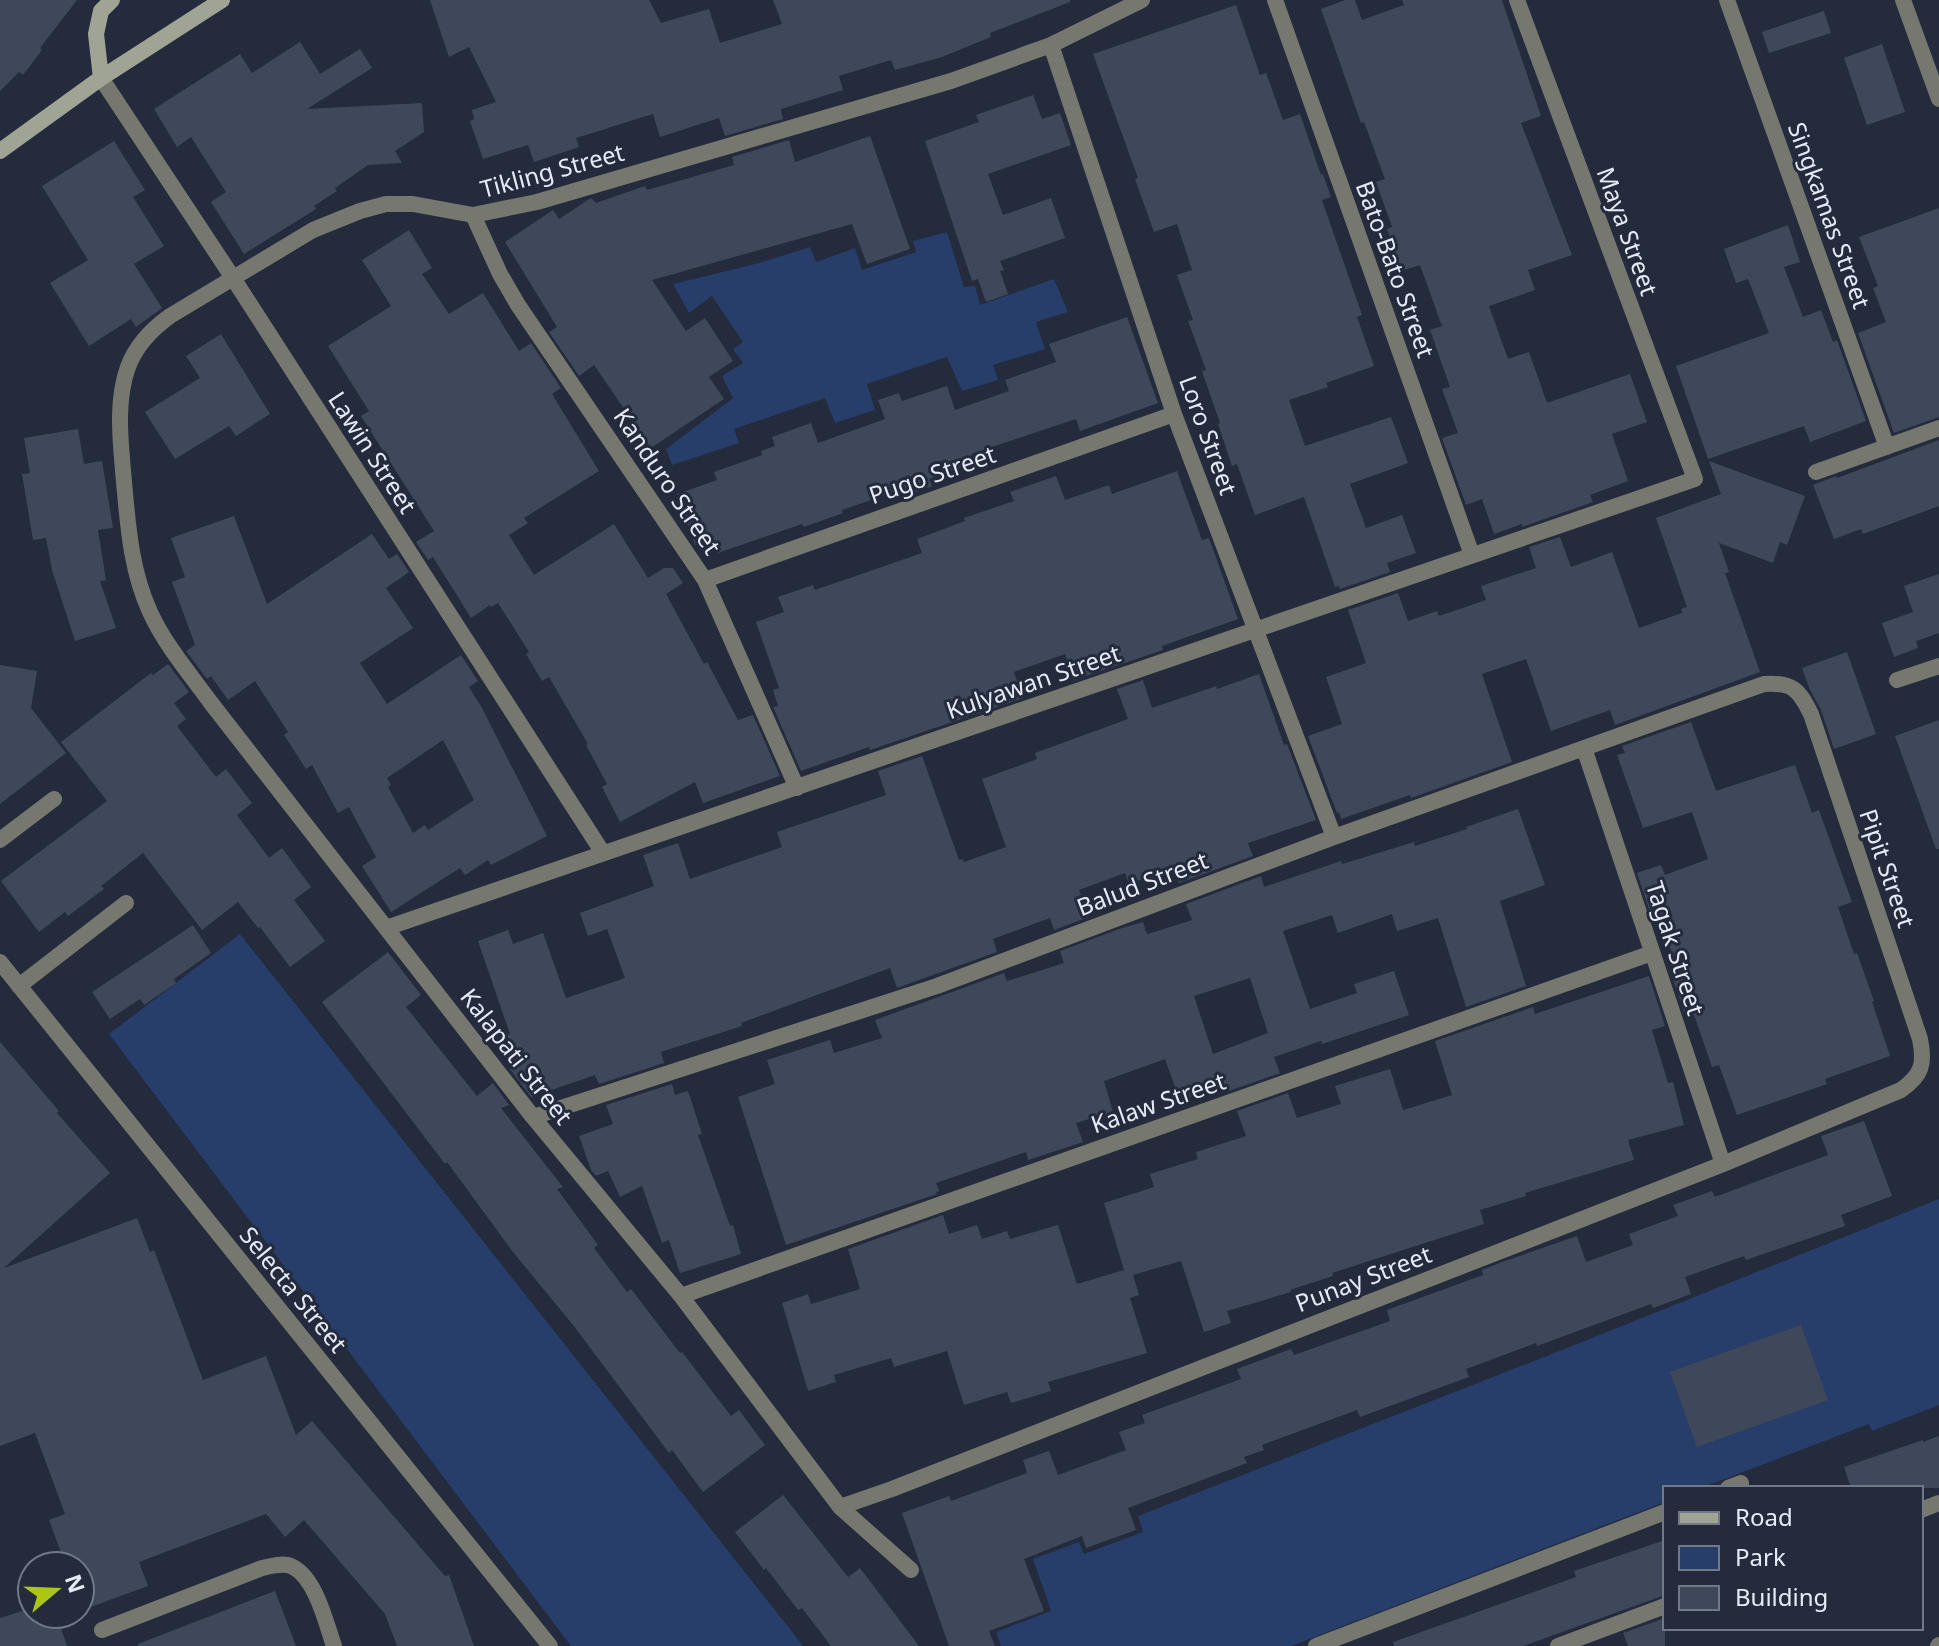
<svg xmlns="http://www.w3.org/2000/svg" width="1939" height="1646" viewBox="0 0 1939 1646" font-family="'Noto Sans',sans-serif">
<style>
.green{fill:#273d6a}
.building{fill:#3f485a;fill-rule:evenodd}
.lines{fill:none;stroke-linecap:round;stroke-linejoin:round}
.service{stroke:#76786f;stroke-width:16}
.minor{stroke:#76786f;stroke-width:16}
.secondary{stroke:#a0a495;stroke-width:16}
.labels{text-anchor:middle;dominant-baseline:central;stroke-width:6;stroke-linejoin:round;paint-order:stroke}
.street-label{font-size:24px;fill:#e6ecf7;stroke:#232b3c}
</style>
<rect width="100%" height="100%" fill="#232b3c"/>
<path class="green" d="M947,232L964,287L975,286L980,305L1054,279L1068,312L1036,322L1045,349L993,365L998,380L962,391L947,357L867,384L875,410L835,423L825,398L734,429L739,443L672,465L666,449L733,398L722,376L743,363L733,349L743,342L712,296L689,313L673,284L759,263L810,247L816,262L855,248L862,270L916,252L913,241Z
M240,934L801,1643L802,1646H571L109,1034Z
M1939,1199V1405L1872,1431L1869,1424L1701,1488H1665V1502L1291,1646H1001L996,1632L1051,1611L1033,1559L1079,1542L1084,1554L1143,1532L1138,1516L1562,1350Z"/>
<path class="building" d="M0,0H77L40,48L42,50L23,75L19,72L0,91Z
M430,0H649L661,23L709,9L720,43L782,24L773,0H1070V2L990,33L991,37L942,57L895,70L891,60L839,76L843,90L781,109L783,119L725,136L719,118L660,137L653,114L576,138L579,147L534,162L528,145L483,159L470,121L474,119L472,110L496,102L469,47L449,57Z
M1345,0H1355L1362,20L1404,5L1402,0H1502L1541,116L1521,123L1572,255L1528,270L1535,290L1489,306L1508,359L1529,352L1547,403L1630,374L1647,422L1612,434L1628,481L1590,495L1593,502L1522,527V524L1494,534L1482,499L1466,505L1442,438L1458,433L1442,389L1450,387L1430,330L1442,326L1420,265L1401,271L1387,229L1392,227L1376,182L1385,179L1364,122L1361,123L1321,9Z
M1236,5L1260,75L1266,73L1283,120L1300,114L1321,175L1323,174L1331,197L1322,200L1362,315L1357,317L1374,366L1326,383L1328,387L1289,400L1305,446L1391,417L1408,463L1350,484L1366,528L1402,515L1416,553L1387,563L1390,572L1340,589L1339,586L1335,587L1304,497L1255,515L1237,464L1232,466L1218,424L1220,423L1202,371L1206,370L1188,321L1193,320L1177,275L1192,270L1177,224L1154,232L1135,179L1138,178L1093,54Z
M1824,11L1831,33L1769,53L1762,32Z
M300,42L320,74L360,49L372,68L307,109L422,103L424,132L395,151L402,163L368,165L335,188L337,191L314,206L316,209L244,254L211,202L226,192L191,137L177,147L154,109L240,54L252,73Z
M1882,44L1905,112L1867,125L1844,58Z
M1033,95L1042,119L1060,113L1071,145L988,174L1003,215L1051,198L1065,238L1000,261L1004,270L1000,271L1008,294L986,302L978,279L972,281L925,141L979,122L976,115Z
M870,136L910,249L867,264L852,224L652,280L686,331L705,318L733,361L709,377L724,399L651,448L594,365L579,376L549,332L557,327L505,242L553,210L559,219L591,198L596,203L645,186L647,190L734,165L732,157L789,140L795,162Z
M114,141L145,190L133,197L164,246L134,264L162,308L136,327L131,319L89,346L50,283L88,260L42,186Z
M1939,208V417L1894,433L1858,333L1886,322L1873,288L1878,286L1859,237Z
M1788,225L1800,262L1784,267L1803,317L1821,310L1833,342L1837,340L1866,421L1810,442L1804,426L1708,459L1676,366L1769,333L1748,279L1736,283L1724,249Z
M409,230L432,268L422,274L449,314L483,293L519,351L531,343L561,388L552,394L599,471L524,518L528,523L509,535L534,575L614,524L648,578L664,568H673L683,583L666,594L704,664L707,662L738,720L753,715L780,776L703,803L695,782L620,822L602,787L607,784L586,745L588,744L549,677L542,681L526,654L529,652L498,603L491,607L490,605L471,618L433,557L428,560L416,542L434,531L361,416L369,411L328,346L391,306L362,260Z
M1127,317L1158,403L1080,431L1076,419L971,454L974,463L929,479L932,486L911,494L909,487L842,510L843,513L804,527L802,524L718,553L713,539L695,545L677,494L717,480L714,472L762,455L761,451L775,446L772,437L811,423L818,443L885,419L878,400L899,393L902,401L947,386L955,410L1009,391L1005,380L1056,362L1049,344Z
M221,334L270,414L236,436L229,426L175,459L145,412L200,378L186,356Z
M78,429L84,464L102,461L113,528L98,530L106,580L100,581L116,628L75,641L52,570L46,538L33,540L22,474L30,473L24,438Z
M1939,440V506L1863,534L1861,529L1834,539L1813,485L1836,476L1837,478Z
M1709,461L1805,496L1787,545L1780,542L1773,563L1719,543L1729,572L1725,573L1760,672L1615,725L1610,710L1551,731L1526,659L1482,674L1512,762L1411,798L1410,795L1341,819L1339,812L1337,813L1308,736L1342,724L1326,677L1366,663L1348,610L1398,593L1408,621L1437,611L1439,616L1486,600L1481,586L1536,568L1529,547L1560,537L1571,567L1612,552L1639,628L1682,613L1681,609L1687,607L1656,518L1721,494Z
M1177,471L1202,540L1209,538L1238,619L1162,646L1163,650L1074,680L1065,654L1014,672L1023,698L870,750L869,747L801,771L773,707L778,706L773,690L779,688L756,622L784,612L778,597L813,585L815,590L922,553L917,539L965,521L964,518L1014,501L1010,492L1056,476L1065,500L1109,485L1112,494Z
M234,516L267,604L372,534L389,559L397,554L409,572L386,588L413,628L360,663L387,704L461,655L478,681L469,687L482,708L547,836L491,865L488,860L465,875L460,868L391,912L362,866L376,857L349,807L338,813L312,765L306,769L284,735L288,732L255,681L228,700L211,676L207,679L186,651L195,645L172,582L185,577L171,538ZM443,740L474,800L428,830L425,825L413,833L388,787L391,785L387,778Z
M1939,574V633L1916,641L1918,648L1894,657L1882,623L1913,612L1904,586Z
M1847,652L1876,734L1834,749L1821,710L1810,690L1802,668Z
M168,664L189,692L174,703L186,719L177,726L216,777L226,769L252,803L237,815L269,858L282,848L311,887L294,900L325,941L290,967L260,927L258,928L238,902L202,930L143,853L101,886L104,889L68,916L65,912L39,932L1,881L107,801L61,742L151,673L153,675Z
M0,665L37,671L31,708L66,753L0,804Z
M1259,674L1284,745L1287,744L1316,820L1248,843L1253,856L1179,883L1174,868L1129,884L1125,873L1079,890L1089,917L1054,930L1050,918L993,939L997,952L897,988L890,968L741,1023L742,1026L661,1052L664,1063L599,1084L595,1075L531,1097L510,1069L516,1065L506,1035L510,1034L478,941L508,930L513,944L543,933L566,998L625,978L607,929L588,936L580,913L654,886L643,855L678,843L690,879L782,847L777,832L886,795L878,771L922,756L959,860L963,859L964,862L1006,847L982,779L1037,759L1035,753L1128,719L1117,689L1143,680L1152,708L1216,686L1217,689Z
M1939,720V849H1936L1895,736Z
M1691,722L1716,791L1795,765L1812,813L1819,810L1852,902L1838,907L1854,954L1857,953L1874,1001L1872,1002L1890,1056L1825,1079L1827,1084L1737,1115L1719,1065L1712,1067L1694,1015L1686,1018L1670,970L1677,967L1661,922L1654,924L1637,873L1661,865L1665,875L1708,859L1692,812L1643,828L1617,755L1625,753L1622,746Z
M1518,809L1545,885L1500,901L1526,986L1466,1007L1438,918L1397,931L1392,914L1338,933L1332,915L1283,931L1310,1009L1357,993L1354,984L1394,971L1409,1015L1322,1044L1321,1041L1274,1057L1280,1073L1229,1091L1227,1085L1180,1101L1165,1059L1104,1081L1113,1112L1076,1123L1083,1142L1028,1160L1026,1152L936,1183L939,1191L936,1192L937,1194L786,1245L738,1097L775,1084L767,1060L830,1040L834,1053L882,1038L875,1020L1004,973L1007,981L1064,963L1060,951L1122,928L1143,922L1146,932L1148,934L1192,920L1186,904L1261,876L1264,887L1341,861L1342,864L1414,842L1415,846L1467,829L1466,827ZM1250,978L1268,1033L1213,1054L1194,996Z
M193,925L211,953L174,979L176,983L144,1005L140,999L110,1019L92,992Z
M388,952L421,995L406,1007L477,1096L493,1083L509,1105L501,1108L563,1187L557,1189L598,1245L594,1248L627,1292L631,1289L680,1353L682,1352L731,1416L739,1410L765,1445L703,1492L672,1450L669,1453L573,1325L513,1252L447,1162L445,1164L322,1002Z
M1649,976L1665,1026L1652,1030L1668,1083L1673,1082L1684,1125L1628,1140L1634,1160L1525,1193L1526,1196L1480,1210L1484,1224L1332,1273L1333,1276L1290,1290L1291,1292L1227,1311L1231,1323L1204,1332L1181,1261L1133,1275L1139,1295L1130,1298L1147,1353L1048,1382L1051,1391L1011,1403L1007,1392L964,1405L947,1351L894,1367L891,1358L834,1375L836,1382L808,1391L782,1303L808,1294L811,1304L860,1289L848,1249L943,1215L949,1234L977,1225L982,1239L1007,1231L1010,1239L1058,1225L1077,1284L1124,1270L1104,1203L1154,1187L1150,1174L1198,1159L1196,1152L1246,1136L1237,1111L1288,1093L1297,1118L1341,1104L1335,1086L1390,1069L1403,1110L1452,1095L1435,1041L1533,1007L1535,1014Z
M0,1042L59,1111L57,1113L110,1173L4,1268L137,1218L150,1252L154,1250L203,1380L266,1356L296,1435L312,1421L445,1576L449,1575L474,1646H397L385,1614L304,1520L285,1537L266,1514L139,1562L148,1586L80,1611V1566H66L49,1520L65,1514L35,1433L0,1446Z
M672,1084L675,1095L688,1091L702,1134L698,1135L730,1226L733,1225L741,1254L680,1273L669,1240L662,1243L642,1186L620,1197L608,1171L596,1176L591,1170L579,1136L613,1124L606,1105Z
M1864,1121L1892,1196L1841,1215L1845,1226L1746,1260L1744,1256L1685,1277L1691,1294L1653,1308L1651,1304L1537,1346L1536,1343L1466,1369L1469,1377L1360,1417L1357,1410L1262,1445L1264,1450L1244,1457L1247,1463L1128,1508L1136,1530L1086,1548L1082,1536L1024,1559L1044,1611L989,1631L995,1646H949L902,1513L949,1496L951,1501L1027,1473L1023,1460L1049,1451L1058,1475L1126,1450L1119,1432L1145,1423L1142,1415L1241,1379L1237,1369L1291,1349L1294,1355L1390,1321L1387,1310L1483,1275L1482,1270L1502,1262L1577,1236L1586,1262L1633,1245L1629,1234L1678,1216L1673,1205L1712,1191L1715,1197L1828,1155L1821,1136Z
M1801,1325L1828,1400L1697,1447L1670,1372Z
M1939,1436V1488H1851L1844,1467L1923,1440V1442Z
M783,1495L848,1577L860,1568L919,1646H831L802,1608L798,1610L766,1568L764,1570L735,1532Z
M1665,1540V1595L1523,1646H1394L1393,1642L1576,1577L1574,1571Z
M275,1591L296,1646H138V1644Z
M32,1608V1614H56L67,1646H0V1618Z
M1665,1618V1646H1628L1623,1633Z"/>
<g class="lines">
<path class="service" d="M0,840L54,799
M19,986L126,903
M1728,1488L1741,1483
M102,1630L262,1568C272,1566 284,1562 293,1567C316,1579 326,1623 334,1646
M1316,1646L1665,1512"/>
<path class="minor" d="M1275,0L1472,555
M1727,0L1887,447
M1903,0L1939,99
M1051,45L1174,414L1334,837
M101,78L233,278L603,853
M473,215L500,274L518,305L705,580L797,788
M1816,472L1939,428
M705,580L1174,414
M1897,680L1939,666
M1584,748L1723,1164
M386,928L1695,479L1517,0
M0,962L550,1646
M533,1117L937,986L1334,837L1764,684C1793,682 1799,690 1811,714L1920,1039C1925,1064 1922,1075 1901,1090L1723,1164L892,1489L840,1507
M681,1296L1652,953
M1921,1510L1939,1503
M911,1570L840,1507L681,1296L533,1117L211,703C190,674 165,645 150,612C131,571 128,526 124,482C121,444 115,403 128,367C136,345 152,329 170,316L313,230L360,211L386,204H413L473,215L537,202L951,81L1051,45L1142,0
M1558,1646L1665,1606
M1938,1646L1939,1645"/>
<path class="secondary" d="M101,78L96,34L101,11L112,0
M0,151L101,78L222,0"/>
</g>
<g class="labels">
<g class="street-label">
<text transform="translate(552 170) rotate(-15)">Tikling Street</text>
<text transform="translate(1830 215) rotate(70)">Singkamas Street</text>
<text transform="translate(1628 231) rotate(70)">Maya Street</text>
<text transform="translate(1396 269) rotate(70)">Bato-Bato Street</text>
<text transform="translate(1209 435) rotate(70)">Loro Street</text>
<text transform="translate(373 452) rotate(57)">Lawin Street</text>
<text transform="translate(932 474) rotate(-19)">Pugo Street</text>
<text transform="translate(668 481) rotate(56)">Kanduro Street</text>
<text transform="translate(1033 681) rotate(-19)">Kulyawan Street</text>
<text transform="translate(1888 868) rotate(71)">Pipit Street</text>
<text transform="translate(1142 883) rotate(-21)">Balud Street</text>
<text transform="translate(1676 948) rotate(72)">Tagak Street</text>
<text transform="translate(517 1056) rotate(52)">Kalapati Street</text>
<text transform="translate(1158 1102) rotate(-19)">Kalaw Street</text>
<text transform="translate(1363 1278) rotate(-21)">Punay Street</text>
<text transform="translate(294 1289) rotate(51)">Selecta Street</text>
</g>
</g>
<rect x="1663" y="1486" width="260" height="144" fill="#232b3c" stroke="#717887" stroke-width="2"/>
<rect x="1679" y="1512" width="40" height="12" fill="#a0a495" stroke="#717887" stroke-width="2"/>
<text x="1735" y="1526" font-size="24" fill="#e6ecf7">Road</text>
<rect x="1679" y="1546" width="40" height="24" fill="#273d6a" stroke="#717887" stroke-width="2"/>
<text x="1735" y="1566" font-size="24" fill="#e6ecf7">Park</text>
<rect x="1679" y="1586" width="40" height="24" fill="#3f485a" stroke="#717887" stroke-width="2"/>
<text x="1735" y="1606" font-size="24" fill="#e6ecf7">Building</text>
<g transform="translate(56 1590) rotate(71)"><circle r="38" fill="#232b3c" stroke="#717887" stroke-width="2"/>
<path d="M0-6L14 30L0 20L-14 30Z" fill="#abc614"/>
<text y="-12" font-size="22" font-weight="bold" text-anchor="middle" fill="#e6ecf7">N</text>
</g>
</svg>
